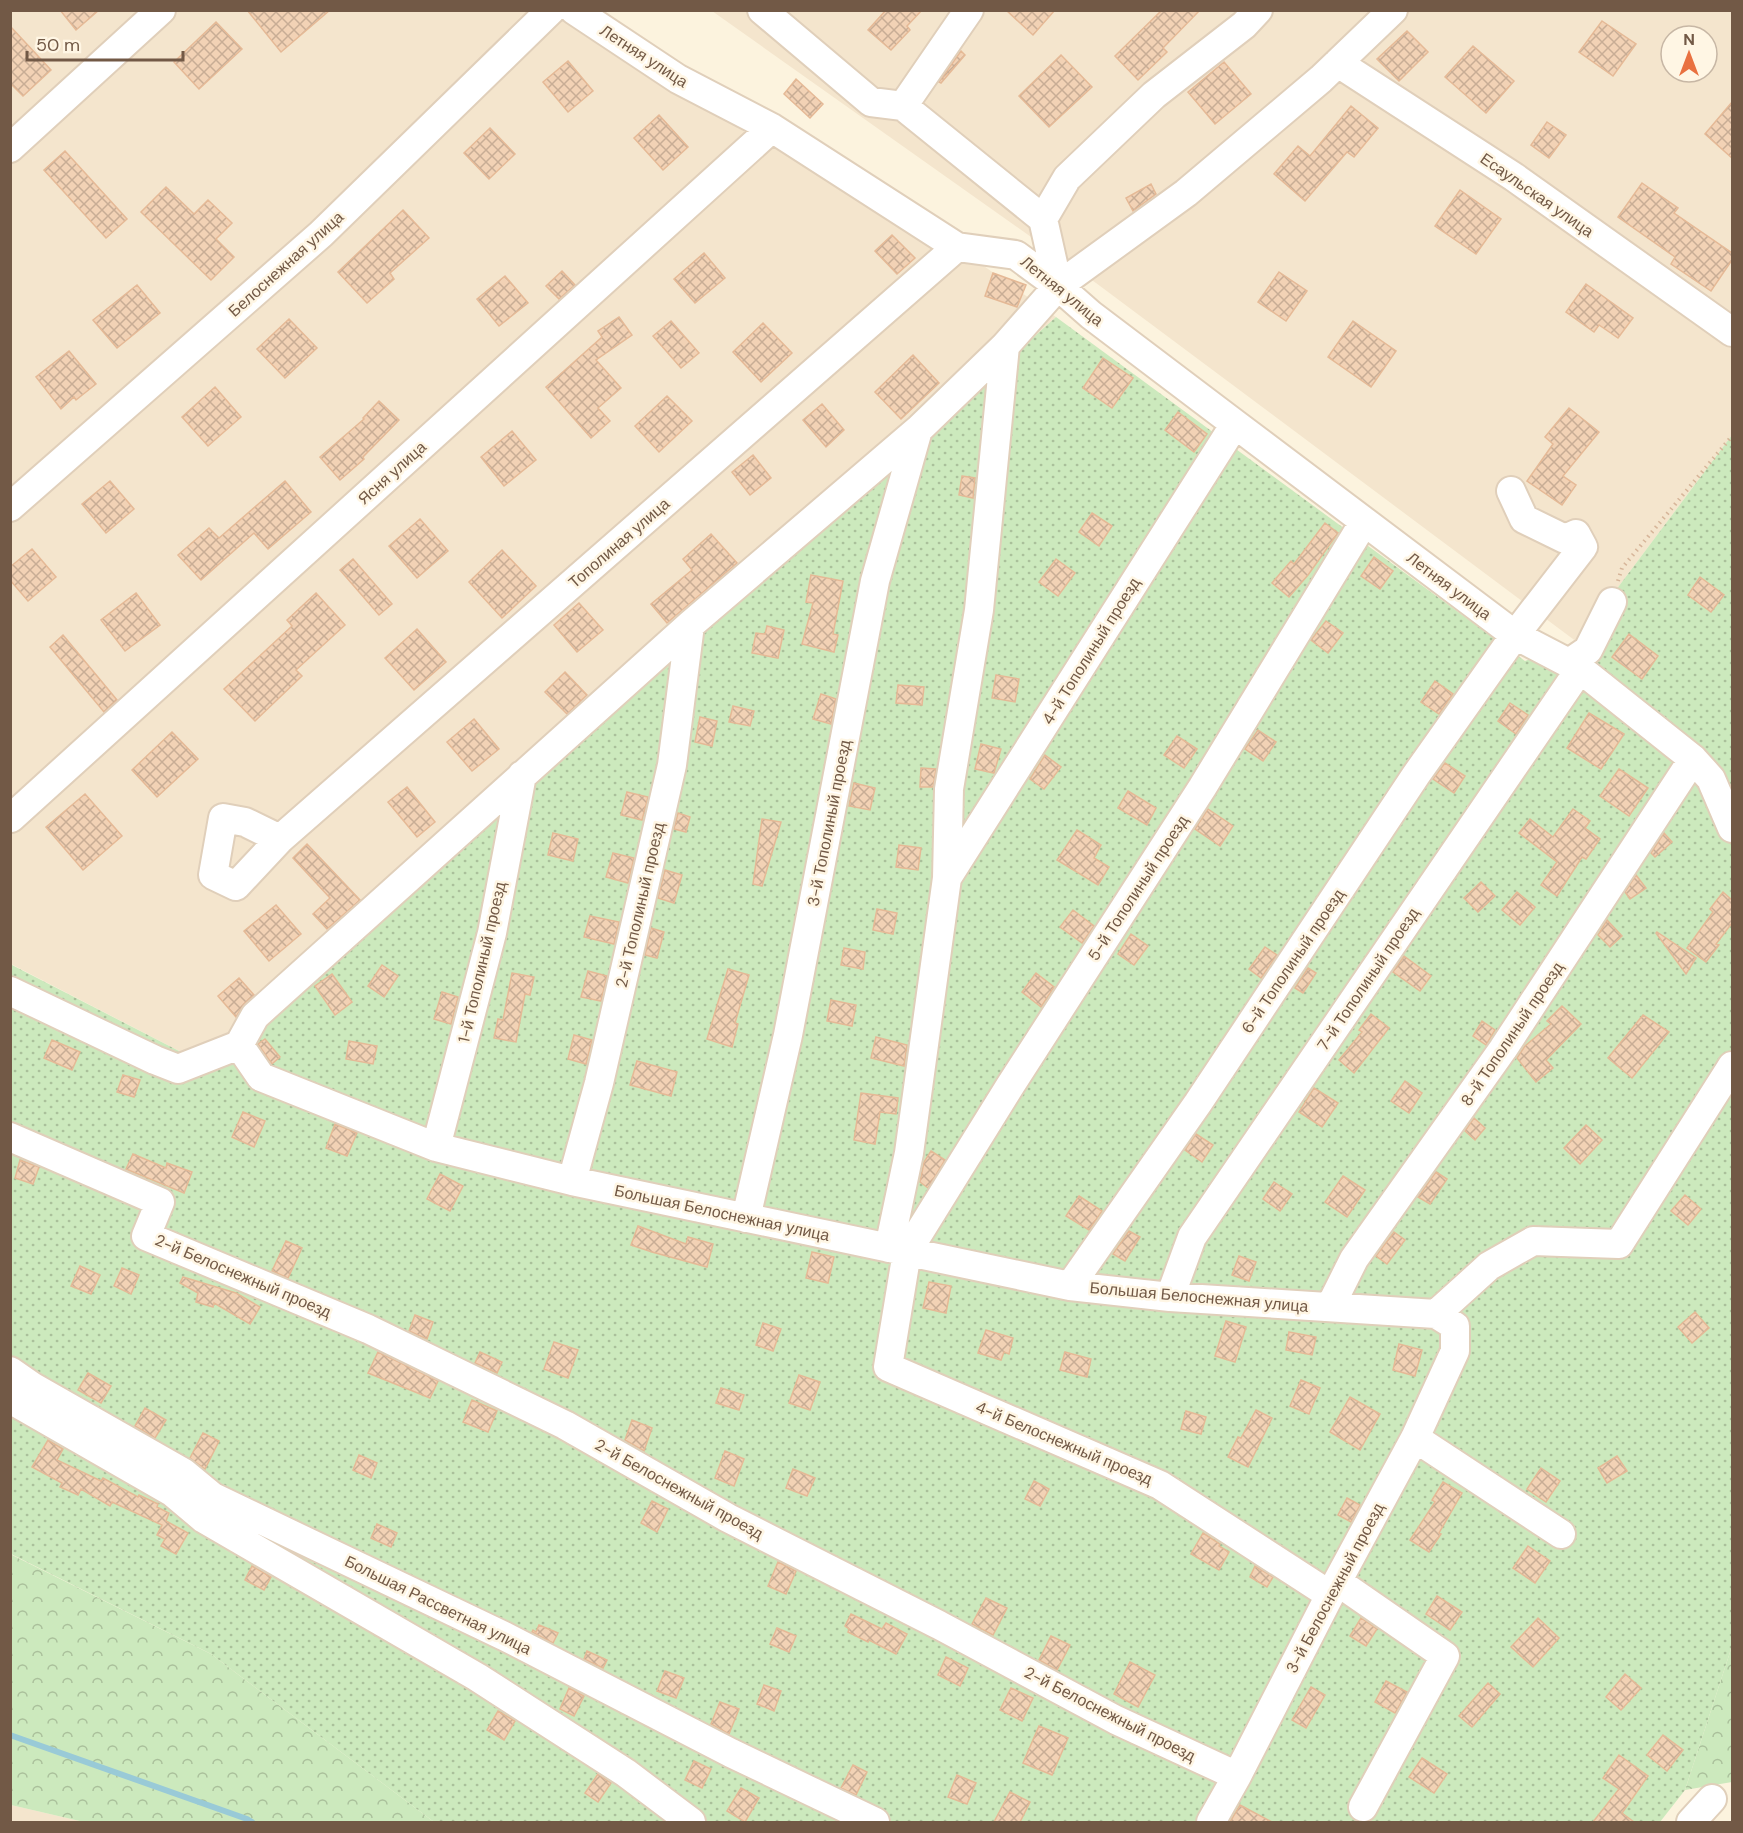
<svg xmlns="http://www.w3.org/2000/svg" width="1743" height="1833" viewBox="0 0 1743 1833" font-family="'DM Sans',sans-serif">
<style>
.residential{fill:#f4e5cd;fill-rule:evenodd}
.forest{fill:url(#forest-crowns)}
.park{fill:url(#park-dots)}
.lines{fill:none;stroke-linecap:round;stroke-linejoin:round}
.stream{stroke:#99cad7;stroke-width:6}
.building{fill:url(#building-cross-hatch);stroke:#e5b996;stroke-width:1.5}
.minor-casing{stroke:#e0cfba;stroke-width:32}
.path{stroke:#d6b599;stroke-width:4;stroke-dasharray:1.5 4.5;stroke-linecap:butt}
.minor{stroke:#fff;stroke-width:28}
.labels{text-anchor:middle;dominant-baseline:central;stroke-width:5;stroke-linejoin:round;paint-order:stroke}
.street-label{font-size:16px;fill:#725946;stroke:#fff6e4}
</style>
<defs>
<pattern id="forest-crowns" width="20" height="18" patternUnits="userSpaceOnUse" patternTransform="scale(1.5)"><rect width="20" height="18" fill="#cce9bd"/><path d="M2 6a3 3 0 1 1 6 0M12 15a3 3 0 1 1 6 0" fill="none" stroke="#aac09b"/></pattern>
<pattern id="park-dots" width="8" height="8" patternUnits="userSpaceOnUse" patternTransform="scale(1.5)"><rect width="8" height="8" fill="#cce9bd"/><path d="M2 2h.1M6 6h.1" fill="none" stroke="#aac09b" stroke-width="1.8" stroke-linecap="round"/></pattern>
<pattern id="building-cross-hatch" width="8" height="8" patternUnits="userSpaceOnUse" patternTransform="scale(1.5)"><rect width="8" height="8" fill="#f2d2b5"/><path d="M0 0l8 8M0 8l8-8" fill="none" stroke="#c8ad95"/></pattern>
</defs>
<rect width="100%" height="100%" fill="#fcf3de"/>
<path class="residential" d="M10,11H551L558,17L750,135L957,247L1056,317L214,1069L11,964Z
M712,11H1732V435L1577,642L1096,283ZM1671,36H1707V72H1671Z
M11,1805L84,1822H11Z"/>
<path class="forest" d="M10,1554L211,1654L434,1822H84L11,1805Z
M1732,1646V1782L1685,1790Z"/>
<path class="park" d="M1056,317L1525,661L1577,642L1732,435V1646L1685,1790L1660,1822H434L211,1654L11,1554L10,964L214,1069Z"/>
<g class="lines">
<path class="stream" d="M10,1735L247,1819L252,1822"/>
</g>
<path class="building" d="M60,10H99L76,30Z
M247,10H330L281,52Z
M886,10H922L907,26L910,30L891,50L868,30Z
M1006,10H1055L1033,35Z
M1162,10H1200L1163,48L1167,52L1138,80L1115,56Z
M1602,21L1636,44L1613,76L1579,52Z
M216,22L242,49L199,89L174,62Z
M10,26L51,70L23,96L10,83Z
M1407,31L1428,52L1399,81L1377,59Z
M1473,46L1514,81L1486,113L1445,77Z
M961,51L965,55L941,83L939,82Z
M1061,55L1092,87L1049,127L1019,96Z
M568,61L593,91L568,112L543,82Z
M1224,62L1251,94L1215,124L1188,92Z
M796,79L823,104L810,118L784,94Z
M1732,102V158L1705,134Z
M1351,106L1378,128L1354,157L1347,152L1305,201L1274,174L1298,146L1310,156Z
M659,115L688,147L663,170L634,138Z
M1547,122L1566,135L1549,158L1531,145Z
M490,128L515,154L489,179L464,153Z
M65,151L127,219L106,238L44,170Z
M1642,183L1678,208L1674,213L1732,253V260L1711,291L1671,264L1675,257L1618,217Z
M1151,184L1156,194L1133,211L1126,198Z
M166,187L194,214L208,200L232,223L216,239L234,257L211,280L141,212Z
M1460,190L1501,219L1476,254L1435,226Z
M403,210L429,238L390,273L394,279L367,303L338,272Z
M892,235L915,258L897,274L875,251Z
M704,253L725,278L695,303L674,279Z
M562,271L575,285L559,299L546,286Z
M1279,272L1307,291L1286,321L1258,302Z
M993,273L1026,285L1017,307L985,296Z
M505,276L528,303L499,326L477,299Z
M1586,284L1633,318L1618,338L1599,325L1594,332L1566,312Z
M137,285L160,313L117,348L93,320Z
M619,317L632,335L596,360L621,388L598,408L610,421L591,438L546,387L602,337L598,331Z
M289,319L317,348L285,378L257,349Z
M671,321L699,353L681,368L653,336Z
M1353,321L1396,351L1371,387L1328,357Z
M763,323L792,353L761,382L733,352Z
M69,351L96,384L76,400L74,397L61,409L36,377Z
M913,355L939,383L901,419L875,392Z
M1103,358L1133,378L1112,408L1083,388Z
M215,387L241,417L208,446L182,417Z
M667,396L692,421L659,452L635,426Z
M379,401L399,420L363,457L364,459L340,480L320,457L364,419L363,418Z
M822,404L844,430L826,447L803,420Z
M1569,408L1599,432L1563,476L1576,485L1562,505L1527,481L1553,444L1545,437Z
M1178,412L1207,434L1194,452L1165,430Z
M512,431L536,460L504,486L481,457Z
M753,455L771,478L750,495L732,472Z
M962,476L975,478L973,498L959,495Z
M110,481L134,509L106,533L82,504Z
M285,481L311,512L268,549L254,533L201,580L178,555L209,528L219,538Z
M1092,513L1112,526L1099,546L1079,532Z
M420,519L448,551L417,578L389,546Z
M1325,523L1338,533L1308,575L1289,597L1272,583L1291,561L1294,564Z
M711,534L737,563L667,623L651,604L692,570L683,559Z
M32,549L56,577L28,601L10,580V567Z
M502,550L536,586L502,618L469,582Z
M1374,557L1393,571L1380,589L1361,576Z
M353,559L392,604L379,615L340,570Z
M1056,559L1075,573L1058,596L1039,582Z
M811,575L843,581L833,634L838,635L834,652L802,644L813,603L806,602Z
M1700,577L1724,595L1711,612L1688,595Z
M136,593L160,625L125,651L101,620Z
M316,593L345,625L296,670L302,676L255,721L224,689L292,626L287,620Z
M579,603L603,630L577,652L554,625Z
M1326,621L1343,633L1328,653L1311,640Z
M767,626L784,630L778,658L752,653L756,633L765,634Z
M417,629L446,662L414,690L385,658Z
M1629,634L1658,656L1642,679L1612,657Z
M63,635L117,700L104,712L50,647Z
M565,672L587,695L567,714L545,692Z
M996,675L1019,679L1015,702L992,698Z
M1435,681L1453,694L1439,714L1421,702Z
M898,685L924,687L922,705L896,703Z
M821,694L836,699L831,724L813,719Z
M1510,703L1528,715L1516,734L1498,721Z
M733,706L754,711L750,726L729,722Z
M1589,713L1624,734L1601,769L1567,748Z
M700,717L717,721L712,746L695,742Z
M474,719L499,749L472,771L447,742Z
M1258,730L1276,742L1263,761L1245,749Z
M172,732L198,759L157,797L132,770Z
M1177,736L1197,749L1184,768L1164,755Z
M981,744L1001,749L994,773L975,769Z
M1045,755L1061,767L1044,789L1030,779Z
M1445,763L1465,776L1454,793L1433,779Z
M921,768L936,769L933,787H920Z
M1619,769L1648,788L1629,816L1600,796Z
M854,783L875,788L870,810L849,806Z
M407,787L435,822L417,837L388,802Z
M1128,791L1156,808L1147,825L1118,808Z
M627,792L648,797L642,820L621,815Z
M85,794L122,836L83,870L46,827Z
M1208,809L1233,826L1220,846L1195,829Z
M1573,809L1590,821L1585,828L1600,839L1586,859L1582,857L1557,896L1541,885L1557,862L1519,833L1530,819L1553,837Z
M678,813L690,817L686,832L674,829Z
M762,819L781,822L762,886L753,884Z
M1077,830L1101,845L1094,858L1109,867L1098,885L1057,860Z
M553,833L578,839L573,861L548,855Z
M1664,833L1672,842L1655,857L1651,853Z
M307,844L360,900L327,929L313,914L330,898L293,858Z
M899,845L921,848L918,870L896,867Z
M613,853L634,858L628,883L606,877Z
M665,870L682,875L674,903L658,898Z
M1636,875L1646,888L1630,899L1625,892Z
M1481,882L1495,896L1478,912L1464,898Z
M1517,892L1535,907L1520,925L1502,910Z
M1723,892L1732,900V923L1716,944L1719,945L1706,962L1687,948L1713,912L1710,909Z
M276,905L301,934L269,961L244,931Z
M877,909L897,913L893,934L873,930Z
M1073,910L1094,926L1082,943L1060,927Z
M590,916L619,922L614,944L584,937Z
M1607,920L1622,936L1610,947L1598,935Z
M651,928L664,932L657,958L645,955Z
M1657,932L1696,958L1686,974L1656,933Z
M1131,934L1148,946L1134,965L1118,954Z
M1265,947L1277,955L1261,978L1249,969Z
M844,948L865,952L863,969L841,965Z
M1404,956L1431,976L1420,991L1393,972Z
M382,965L398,976L384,997L368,986Z
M1308,968L1316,973L1303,993L1295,988Z
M728,969L749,975L735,1023L738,1024L732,1047L707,1039Z
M588,971L607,976L601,1001L581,997Z
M512,973L534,977L530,995L525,994L516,1042L494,1038L498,1019L503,1020Z
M1036,973L1054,987L1041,1007L1022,992Z
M332,974L352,1002L335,1015L315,986Z
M239,978L254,995L244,1004L236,1017L218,996Z
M442,992L458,997L451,1024L434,1019Z
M831,1000L856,1005L852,1026L827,1021Z
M1562,1006L1581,1024L1546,1060L1553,1068L1536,1082L1517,1058L1525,1046L1551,1024L1547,1021Z
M1371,1014L1389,1028L1354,1073L1339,1060L1362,1032L1359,1030Z
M1643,1015L1669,1032L1632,1078L1608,1058Z
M1482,1021L1495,1030L1486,1045L1473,1036Z
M574,1035L592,1040L586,1064L568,1059Z
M876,1037L907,1045L904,1066L871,1058Z
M265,1039L280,1057L272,1064L258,1044Z
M52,1040L80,1052L72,1070L44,1058Z
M349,1041L377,1046L373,1064L346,1059Z
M637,1061L677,1072L671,1096L630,1085Z
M123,1075L140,1080L134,1097L117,1092Z
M1405,1081L1422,1093L1409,1113L1391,1101Z
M1314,1088L1338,1103L1322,1127L1299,1112Z
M861,1093L898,1098L896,1114L880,1112L875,1144L854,1140Z
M243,1112L265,1121L254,1147L232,1137Z
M1474,1118L1485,1128L1475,1140L1465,1131Z
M335,1124L357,1133L347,1156L326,1148Z
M1586,1125L1602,1140L1580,1164L1564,1148Z
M1196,1134L1213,1145L1202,1162L1185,1150Z
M931,1151L945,1160L928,1188L920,1182L924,1162Z
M133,1154L166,1168L167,1163L192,1172L184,1193L126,1169Z
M20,1160L39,1167L33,1184L15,1178Z
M1436,1172L1447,1179L1430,1204L1418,1197Z
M440,1174L463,1186L450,1211L427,1199Z
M1343,1176L1365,1190L1347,1217L1325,1202Z
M1274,1182L1292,1194L1280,1211L1263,1199Z
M1685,1195L1701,1209L1688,1225L1671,1211Z
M1079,1196L1102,1211L1089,1230L1066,1216Z
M638,1226L686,1244L688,1237L713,1244L707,1267L652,1252L631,1245Z
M1129,1231L1140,1237L1125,1261L1113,1254Z
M1394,1232L1405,1240L1387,1264L1376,1256Z
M286,1241L302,1248L288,1278L272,1271Z
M812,1252L834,1257L828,1283L806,1278Z
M1239,1256L1256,1262L1249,1281L1232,1275Z
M80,1266L100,1275L91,1294L71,1286Z
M122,1268L139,1275L131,1294L114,1286Z
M183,1277L236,1293L260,1307L250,1324L214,1303L213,1307L196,1302L198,1293L180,1283Z
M929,1282L951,1286L946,1313L923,1308Z
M1695,1312L1709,1328L1692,1343L1678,1327Z
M415,1315L433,1322L427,1339L409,1331Z
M1226,1321L1246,1327L1235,1362L1215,1356Z
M763,1323L781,1329L773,1351L756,1345Z
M986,1330L1013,1338L1009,1354L1004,1352L1001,1360L978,1353Z
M1289,1332L1316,1337L1312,1355L1286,1350Z
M554,1342L578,1350L568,1378L544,1369Z
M1399,1344L1422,1350L1415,1376L1393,1370Z
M378,1352L438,1381L430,1398L368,1373Z
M480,1352L502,1362L497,1373L475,1363Z
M1065,1352L1091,1359L1087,1377L1060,1370Z
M88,1373L111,1386L101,1403L78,1390Z
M799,1375L820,1382L810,1410L789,1403Z
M1301,1380L1320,1388L1309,1414L1290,1406Z
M721,1388L744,1395L739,1410L716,1403Z
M1350,1397L1380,1414L1360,1450L1330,1432Z
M472,1400L497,1411L488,1432L463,1422Z
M145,1408L166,1420L155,1438L135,1426Z
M1256,1410L1272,1418L1248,1467L1228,1457L1238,1437L1241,1438Z
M1186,1411L1206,1417L1201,1434L1181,1429Z
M632,1420L652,1428L644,1451L625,1440Z
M203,1433L219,1441L205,1469L190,1458Z
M48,1440L63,1449L57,1460L101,1481L103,1478L138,1497L139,1495L158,1504L157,1507L169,1513L166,1521L188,1533L176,1554L161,1546L165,1539L157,1535L162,1525L112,1502L110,1506L81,1489L78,1495L60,1487L62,1483L32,1467Z
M725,1451L744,1459L734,1486L715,1478Z
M359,1455L377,1463L371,1478L353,1470Z
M1617,1456L1627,1471L1607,1483L1598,1468Z
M1541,1468L1560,1481L1546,1502L1527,1489Z
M793,1469L815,1478L807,1496L786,1488Z
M1034,1481L1049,1489L1040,1506L1025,1499Z
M1443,1482L1462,1493L1439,1533L1441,1534L1429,1552L1410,1540L1435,1502L1432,1500Z
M1347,1498L1360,1505L1351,1522L1338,1515Z
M652,1501L668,1509L657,1532L641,1523Z
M377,1524L397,1533L391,1547L371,1538Z
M1203,1533L1220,1544L1219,1546L1229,1552L1219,1570L1191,1554Z
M1528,1546L1550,1561L1535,1583L1513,1568Z
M778,1562L796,1571L786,1594L768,1586Z
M252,1566L271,1577L264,1590L245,1580Z
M1255,1566L1273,1577L1267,1587L1250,1577Z
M1437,1596L1462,1612L1450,1630L1426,1614Z
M986,1598L1007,1608L993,1635L972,1624Z
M851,1614L882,1629L886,1623L907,1634L896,1654L869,1640L868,1642L848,1632L849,1629L845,1626Z
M1361,1618L1377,1629L1366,1646L1350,1636Z
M1538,1618L1559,1638L1533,1667L1511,1647Z
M539,1625L558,1633L553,1643L532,1632L533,1630L536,1632Z
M777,1628L796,1636L789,1652L770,1644Z
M1051,1636L1070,1645L1057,1670L1039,1660Z
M587,1651L607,1660L603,1668L584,1659Z
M946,1657L968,1668L960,1686L938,1675Z
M1130,1662L1155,1675L1138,1707L1114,1694Z
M665,1671L684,1678L676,1698L657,1691Z
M1625,1674L1641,1688L1621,1710L1606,1697Z
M1386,1681L1407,1692L1395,1713L1375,1702Z
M1488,1683L1500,1694L1472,1727L1459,1716Z
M764,1685L781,1691L774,1711L757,1704Z
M1311,1687L1325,1695L1306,1728L1292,1720Z
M569,1688L584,1696L574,1716L560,1709Z
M1011,1688L1033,1698L1022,1721L1000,1710Z
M720,1702L739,1709L729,1734L711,1724Z
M498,1711L515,1721L504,1740L487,1730Z
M1039,1726L1068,1738L1052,1775L1023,1763Z
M1663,1735L1683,1750L1667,1771L1647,1755Z
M1619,1755L1648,1776L1622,1813L1634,1822H1593L1619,1789L1603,1778Z
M1422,1758L1447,1774L1434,1793L1409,1777Z
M694,1761L711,1769L702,1788L685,1780Z
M853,1765L867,1772L856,1795L841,1788Z
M598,1774L611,1783L598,1802L585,1793Z
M957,1775L976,1783L967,1804L948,1797Z
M741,1788L759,1798L745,1822L727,1811Z
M1010,1792L1030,1802L1020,1822H994Z
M1240,1805L1272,1822H1230Z"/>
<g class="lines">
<g class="minor-casing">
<path id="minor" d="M574,10L678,79L772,128L957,247L1016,255L1058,286L1091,315L1235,424L1515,635L1580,669L1693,759L1711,779L1732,828
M762,10L871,102L903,106L1043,219L1058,286
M1338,63L1514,177L1732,332
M903,106L969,10
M10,148L161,10
M1043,219L1067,178L1154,95L1244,25L1258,10
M10,507L321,234L551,10
M1569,663L1588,650L1612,602
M11,818L772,128
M280,839L245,822L223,818L213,875L236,886L280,839L957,247
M947,878L1235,424
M10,991L155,1060L178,1069L239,1045L261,1077L436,1147L572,1181L1070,1286L1170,1297L1436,1314L1455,1326V1351L1415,1438L1330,1595L1237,1776L1211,1822
M239,1045L255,1016L690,625L918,430L1005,346L1058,286L1186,193L1321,79L1393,10
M10,1137L160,1202L146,1236L368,1329L565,1425L728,1518L939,1625L1116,1720L1237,1776
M436,1147L492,933L522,775
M572,1181L599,1083L672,765L690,625
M746,1218L788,1035L875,581L918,430
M889,1248L909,1153L947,878L949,789L979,610L1005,346
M1070,1286L1198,1103L1416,775L1515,635L1583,547L1576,534L1565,539L1524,519L1511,491
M1170,1297L1192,1237L1580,669
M1330,1307L1354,1259L1503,1049L1693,759
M1436,1314L1489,1266L1533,1241L1619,1244L1732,1066
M10,1371L33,1387L184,1473L213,1497L504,1636L731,1753L875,1822
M10,1399L172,1492L204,1519L477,1677L626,1773L691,1822
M1415,1438L1561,1534
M1338,1582L1445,1656L1363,1807
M1330,1595L1160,1485L888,1367L907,1252L1010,1086L1202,788L1364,522
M1691,1822L1712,1799"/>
</g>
<path class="path" d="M1618,581L1622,568L1732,436"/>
<use href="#minor" class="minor"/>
</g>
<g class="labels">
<g class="street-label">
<text transform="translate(644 56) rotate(33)">Летняя улица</text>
<text transform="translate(1537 195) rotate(35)">Есаульская улица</text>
<text transform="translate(286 264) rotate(-42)">Белоснежная улица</text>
<text transform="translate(1062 291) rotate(39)">Летняя улица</text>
<text transform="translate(392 473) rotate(-42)">Ясня улица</text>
<text transform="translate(619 543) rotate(-41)">Тополиная улица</text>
<text transform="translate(1449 586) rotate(37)">Летняя улица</text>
<text transform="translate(1091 651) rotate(-58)">4-й Тополиный проезд</text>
<text transform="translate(829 823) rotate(-79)">3-й Тополиный проезд</text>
<text transform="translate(1138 888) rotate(-57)">5-й Тополиный проезд</text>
<text transform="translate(640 905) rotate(-77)">2-й Тополиный проезд</text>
<text transform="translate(1293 961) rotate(-56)">6-й Тополиный проезд</text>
<text transform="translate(482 962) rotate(-77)">1-й Тополиный проезд</text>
<text transform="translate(1368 979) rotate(-56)">7-й Тополиный проезд</text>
<text transform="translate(1512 1034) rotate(-56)">8-й Тополиный проезд</text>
<text transform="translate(722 1213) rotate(12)">Большая Белоснежная улица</text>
<text transform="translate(243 1276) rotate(23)">2-й Белоснежный проезд</text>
<text transform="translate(1199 1297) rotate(5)">Большая Белоснежная улица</text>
<text transform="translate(1064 1443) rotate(23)">4-й Белоснежный проезд</text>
<text transform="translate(679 1489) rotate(29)">2-й Белоснежный проезд</text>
<text transform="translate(1335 1588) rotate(-62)">3-й Белоснежный проезд</text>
<text transform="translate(438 1605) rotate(26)">Большая Рассветная улица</text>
<text transform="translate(1110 1714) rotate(27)">2-й Белоснежный проезд</text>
</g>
</g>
<rect width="1743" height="1833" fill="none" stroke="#725946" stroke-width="24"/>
<g transform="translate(1689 54)"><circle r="28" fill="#fff6e4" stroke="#c7b7a5" stroke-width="1.5"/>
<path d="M0-4.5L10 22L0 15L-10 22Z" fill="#e97140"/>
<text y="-9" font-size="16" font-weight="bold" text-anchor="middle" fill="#725946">N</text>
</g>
<path d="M27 51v9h156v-9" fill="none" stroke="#725946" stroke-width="3"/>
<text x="36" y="51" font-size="18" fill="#725946" stroke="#fff6e4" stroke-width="4.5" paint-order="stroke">50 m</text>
</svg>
